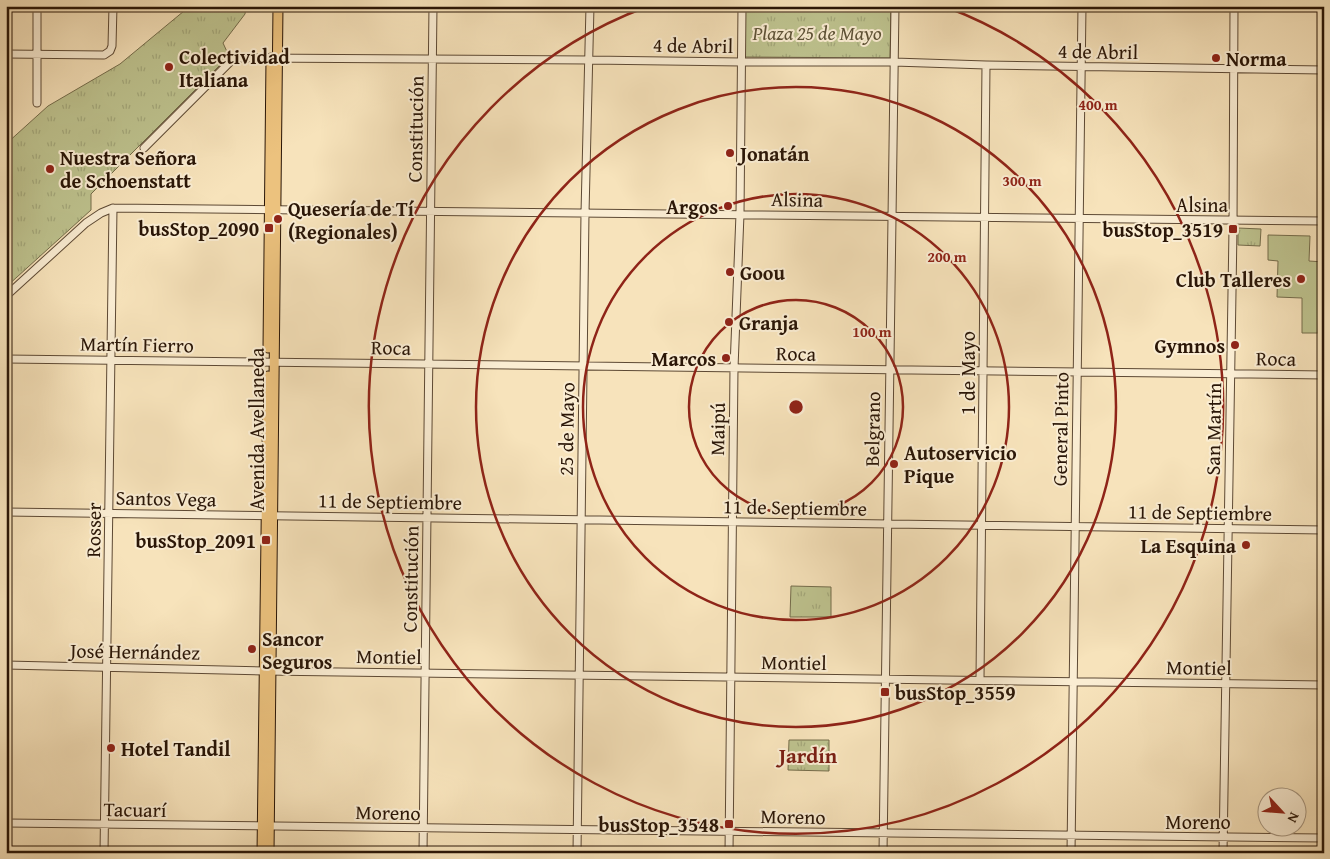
<svg xmlns="http://www.w3.org/2000/svg" width="1330" height="859" viewBox="0 0 1330 859" font-family="'Gentium Book Plus',serif">
<style>
.grass{fill:url(#grass-tufts);stroke:#746c4b}
.pitch{fill:#bec38f;stroke:#746c4b}
.lines{fill:none;stroke-linecap:round;stroke-linejoin:round}
.minor-casing{stroke:#5d4934;stroke-width:9}
.major-casing{stroke:#2a1607;stroke-width:11}
.minor{stroke:#faedd3;stroke-width:7}
.major{stroke:#ecc27e;stroke-width:9}
.ring{fill:none;stroke:#8f2418;stroke-width:2.5}
.poi-dot{fill:#8f2418;stroke:#faedd3;stroke-width:2}
.labels{text-anchor:middle;dominant-baseline:central;stroke-width:4;stroke-linejoin:round;paint-order:stroke}
.park-label{font-size:20px;font-style:italic;fill:#5e5337;stroke:#faedd3}
.street-label{font-size:20px;fill:#2a1607;stroke:#faedd3}
.poi-label{font-size:20px;font-weight:bold;fill:#2a1607;stroke:#faedd3;text-anchor:start}
.neighbourhood-label{font-size:21px;font-weight:bold;fill:#7a1f14;stroke:#faedd3}
.centre{fill:#8f2418;stroke:#faedd3;stroke-width:2.5}
.ring-label{font-size:15px;text-anchor:middle;font-weight:bold;fill:#8f2418;stroke:#faedd3;stroke-width:4;stroke-linejoin:round;paint-order:stroke}
</style>
<defs>
<pattern id="grass-tufts" width="24" height="20" patternUnits="userSpaceOnUse" patternTransform="scale(1.25)"><rect width="24" height="20" fill="#bec38f"/><path d="M3 7l-1-3M5 7V3M7 7l1-3M15 17l-1-3M17 17v-4M19 17l1-3" fill="none" stroke="#a3a77a"/></pattern>
</defs>
<rect width="100%" height="100%" fill="#f7e3bb"/>
<filter id="stains"><feTurbulence type="fractalNoise" baseFrequency=".004" numOctaves="4"/><feColorMatrix values="0 0 0 0 .2 0 0 0 0 .09 0 0 0 0 .02 0 0 0 .5 -.17"/></filter>
<radialGradient id="worn" r=".72"><stop offset=".6" stop-color="#630" stop-opacity="0"/><stop offset="1" stop-color="#630" stop-opacity=".3"/></radialGradient>
<path class="grass" d="M190,6H246L245,14L223,43L229,56L91,194V210L6,287V144L48,106L120,64Z
M745,6H891L890,58L744,57Z
M1238,228L1261,229L1260,246L1238,245Z
M791,586L831,587V617H790Z
M789,740H829V771L788,770Z"/>
<path class="pitch" d="M1268,235L1310,236L1309,261L1324,262V298H1319L1318,333H1302V298L1277,297L1278,261L1268,260Z"/>
<g class="lines">
<g class="minor-casing">
<path id="minor" d="M37,6V103
M6,54L104,55L110,51L112,46L113,6
M144,148L234,58L590,60L741,62H894L986,65L1324,70
M6,296L86,223L101,213L113,208L1324,221
M6,359L1324,375
M6,512L1324,530
M6,665L264,671L1324,685
M980,680L986,65
M6,823L1324,838
M104,853L113,208
M423,853L433,6
M577,853L585,213L590,6
M729,853L734,368L740,214L742,6
M883,853L895,6
M1071,853L1082,6
M1223,853L1233,229L1234,6"/>
</g>
<g class="major-casing">
<path id="major" d="M268,348L271,58
M262,853L268,376
M269,853C272,571 275,288 278,6"/>
</g>
<use href="#minor" class="minor"/>
<use href="#major" class="major"/>
</g>
<g class="ring">
<circle cx="796" cy="407" r="107"/>
<circle cx="796" cy="407" r="213"/>
<circle cx="796" cy="407" r="320"/>
<path d="M946 7A427 427 0 1 1 646 7"/>
</g>
<g class="poi-dot">
<circle cx="1216" cy="58" r="5"/>
<circle cx="169" cy="67" r="5"/>
<circle cx="730" cy="153" r="5"/>
<circle cx="50" cy="169" r="5"/>
<circle cx="728" cy="206" r="5"/>
<circle cx="278" cy="219" r="5"/>
<rect x="264" y="223" width="10" height="10" rx="2.5"/>
<rect x="1228" y="224" width="10" height="10" rx="2.5"/>
<circle cx="730" cy="272" r="5"/>
<circle cx="1301" cy="279" r="5"/>
<circle cx="729" cy="322" r="5"/>
<circle cx="1235" cy="345" r="5"/>
<circle cx="726" cy="358" r="5"/>
<circle cx="894" cy="464" r="5"/>
<rect x="261" y="535" width="10" height="10" rx="2.5"/>
<circle cx="1246" cy="545" r="5"/>
<circle cx="252" cy="649" r="5"/>
<rect x="880" y="687" width="10" height="10" rx="2.5"/>
<circle cx="111" cy="748" r="5"/>
<rect x="724" y="819" width="10" height="10" rx="2.5"/>
</g>
<g class="labels">
<g class="park-label">
<text x="817" y="32">Plaza 25 de Mayo</text>
</g>
<g class="street-label">
<text transform="translate(693 45) rotate(1)">4 de Abril</text>
<text transform="translate(1098 51) rotate(1)">4 de Abril</text>
<text transform="translate(415 129) rotate(-89)">Constitución</text>
<text transform="translate(797 199) rotate(1)">Alsina</text>
<text x="1202" y="204">Alsina</text>
<text transform="translate(137 344) rotate(1)">Martín Fierro</text>
<text transform="translate(391 347) rotate(1)">Roca</text>
<text transform="translate(796 353) rotate(1)">Roca</text>
<text transform="translate(1276 358) rotate(1)">Roca</text>
<text transform="translate(967 373) rotate(-90)">1 de Mayo</text>
<text transform="translate(256 429) rotate(-90)">Avenida Avellaneda</text>
<text transform="translate(566 429) rotate(-89)">25 de Mayo</text>
<text transform="translate(717 429) rotate(-89)">Maipú</text>
<text transform="translate(872 429) rotate(-89)">Belgrano</text>
<text transform="translate(1060 429) rotate(-89)">General Pinto</text>
<text transform="translate(1213 429) rotate(-89)">San Martín</text>
<text transform="translate(166 498) rotate(1)">Santos Vega</text>
<text transform="translate(390 501) rotate(1)">11 de Septiembre</text>
<text transform="translate(795 507) rotate(1)">11 de Septiembre</text>
<text transform="translate(1200 512) rotate(1)">11 de Septiembre</text>
<text transform="translate(93 530) rotate(-89)">Rosser</text>
<text transform="translate(410 579) rotate(-89)">Constitución</text>
<text transform="translate(135 651) rotate(1)">José Hernández</text>
<text transform="translate(389 656) rotate(1)">Montiel</text>
<text transform="translate(794 662) rotate(1)">Montiel</text>
<text transform="translate(1199 667) rotate(1)">Montiel</text>
<text transform="translate(135 809) rotate(1)">Tacuarí</text>
<text transform="translate(388 812) rotate(1)">Moreno</text>
<text transform="translate(793 816) rotate(1)">Moreno</text>
<text x="1198" y="821">Moreno</text>
</g>
<g class="poi-label">
<text x="179" y="56">Colectividad<tspan x="179" dy="23">Italiana</tspan></text>
<text x="1226" y="58">Norma</text>
<text x="740" y="153">Jonatán</text>
<text x="60" y="157">Nuestra Señora<tspan x="60" dy="23">de Schoenstatt</tspan></text>
<text x="718" y="206" text-anchor="end">Argos</text>
<text x="288" y="208">Quesería de Tí<tspan x="288" dy="23">(Regionales)</tspan></text>
<text x="259" y="228" text-anchor="end">busStop_2090</text>
<text x="1223" y="229" text-anchor="end">busStop_3519</text>
<text x="740" y="272">Goou</text>
<text x="1291" y="279" text-anchor="end">Club Talleres</text>
<text x="739" y="322">Granja</text>
<text x="1225" y="345" text-anchor="end">Gymnos</text>
<text x="716" y="358" text-anchor="end">Marcos</text>
<text x="904" y="452">Autoservicio<tspan x="904" dy="23">Pique</tspan></text>
<text x="256" y="540" text-anchor="end">busStop_2091</text>
<text x="1236" y="545" text-anchor="end">La Esquina</text>
<text x="262" y="638">Sancor<tspan x="262" dy="23">Seguros</tspan></text>
<text x="895" y="692">busStop_3559</text>
<text x="121" y="748">Hotel Tandil</text>
<text x="719" y="824" text-anchor="end">busStop_3548</text>
</g>
<g class="neighbourhood-label">
<text x="808" y="755">Jardín</text>
</g>
</g>
<circle cx="796" cy="407" r="8" class="centre"/>
<g class="ring-label">
<text x="1098" y="110">400 m</text>
<text x="1022" y="186">300 m</text>
<text x="947" y="262">200 m</text>
<text x="872" y="337">100 m</text>
</g>
<rect width="1330" height="859" fill="none" stroke="#f7e3bb" stroke-width="25"/>
<rect x="8" y="8" width="1315" height="844" fill="none" stroke="#2a1607" stroke-width="2.5"/>
<rect x="12" y="12" width="1305" height="834" fill="none" stroke="#2a1607"/>
<g transform="translate(1282 812) rotate(116)"><circle r="24" fill="#faedd3" stroke="#a79781"/>
<path d="M0-4L9 19L0 12L-9 19Z" fill="#8f2418"/>
<text y="-8" font-size="14" font-weight="bold" text-anchor="middle" fill="#2a1607">N</text>
</g>
<rect width="100%" height="100%" filter="url(#stains)"/>
<rect width="100%" height="100%" fill="url(#worn)"/>
</svg>
